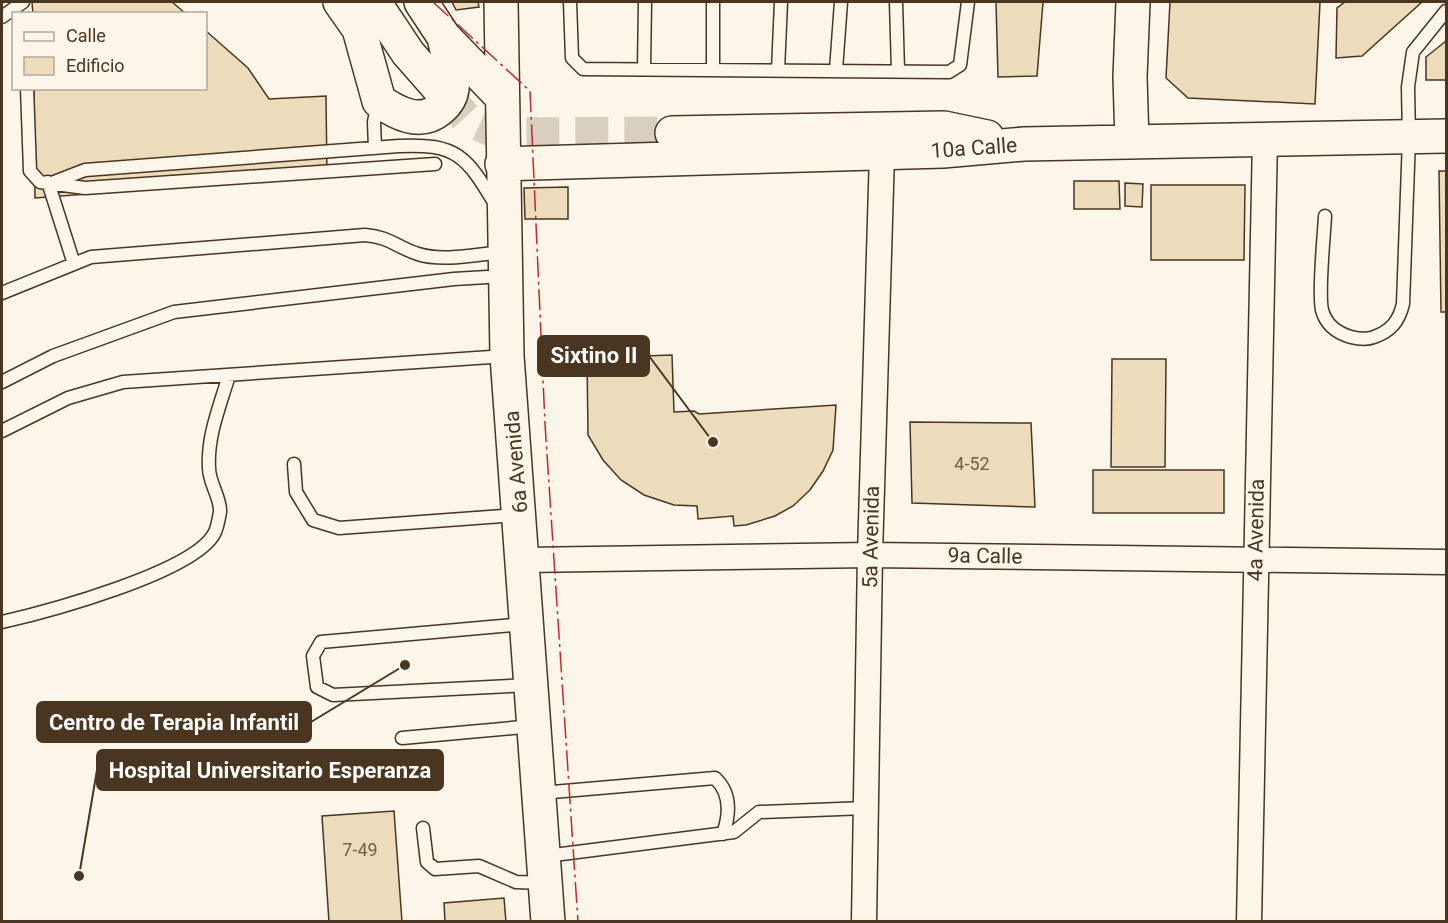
<svg xmlns="http://www.w3.org/2000/svg" width="1448" height="923" viewBox="0 0 1448 923" font-family="Roboto,sans-serif">
<style>
.building{fill:#ecdcbc;stroke:#4a3520;stroke-width:1.5}
.lines{fill:none;stroke-linecap:round;stroke-linejoin:round}
.secondary-tunnel{stroke:#d8cfc1;stroke-width:33;stroke-dasharray:33 16;stroke-linecap:butt}
.lane-casing{stroke:#4a3520;stroke-width:15}
.street-casing{stroke:#4a3520;stroke-width:27}
.secondary-casing{stroke:#4a3520;stroke-width:36}
.lane{stroke:#fbf6e9;stroke-width:12}
.street{stroke:#fbf6e9;stroke-width:24}
.secondary{stroke:#fbf6e9;stroke-width:33}
.power{stroke:#c62828;stroke-width:1.5;stroke-dasharray:21 4.5 3 4.5;stroke-linecap:butt}
.labels{text-anchor:middle;dominant-baseline:central;stroke-width:4.5;stroke-linejoin:round;paint-order:stroke}
.number-label{font-size:18px;fill:#725f47}
.street-label{font-size:21px;fill:#4a3520;stroke:#fbf6e9}
.leader{fill:none;stroke:#4a3520;stroke-width:2}
.callout-dot{fill:#4a3520;stroke:#fbf6e9;stroke-width:2}
.callout{fill:#4a3520;stroke:#4a3520;stroke-width:2}
.callout-label{font-size:22px;text-anchor:middle;font-weight:bold;fill:#fff}
</style>
<rect width="100%" height="100%" fill="#fbf6e9"/>
<path class="building" d="M32,2H172L186,14H33Z
M452,2H478L479,7L456,10Z
M996,2H1043L1037,76L998,77Z
M1170,2H1320L1315,104L1188,98L1166,78Z
M1345,2H1422L1362,56L1336,58L1337,8Z
M206,31L248,68L269,99L326,96L327,176L35,198L34,88H206Z
M1446,41V80H1426V57Z
M1439,171H1446V312H1441Z
M1074,181H1119L1120,209H1074Z
M1125,183L1143,184L1142,207L1125,206Z
M1151,185H1245L1244,260H1151Z
M568,187V219H525L524,188Z
M672,355L674,412L694,411L699,414L836,405L833,450L823,471L810,490L793,506L775,516L746,525L734,526L733,516L698,519L697,506L674,505L644,495L621,480L603,460L588,435L587,358Z
M1112,359H1166L1165,467H1111Z
M910,422L1031,423L1035,507L912,503Z
M1093,470H1224V513H1093Z
M394,811L402,922H329L322,816Z
M504,898L506,922H445L444,903Z"/>
<g class="lines">
<path class="secondary-tunnel" d="M443,93L467,119L500,134L672,133"/>
<g class="lane-casing">
<path id="lane" d="M570,2L572,58L583,69L949,72L960,65L968,2
M896,2L898,71
M2,17L23,2
M644,69L645,2
M713,69V2
M778,70L781,2
M836,70L841,2
M27,88L30,171L40,182L85,188L435,164
M375,148L374,122L378,102
M48,182L74,264
M54,182L85,170L399,146C457,143 467,157 495,204
M1325,216C1324,237 1318,292 1322,310C1326,325 1337,333 1351,337C1359,339 1366,340 1374,337C1391,331 1399,321 1403,304L1409,138L1408,87L1413,52L1446,11
M2,293L91,257L365,235C390,237 396,247 418,254C443,262 478,254 503,252
M2,382L53,356L174,312L454,279L504,276
M2,431L68,398L123,382L506,356
M294,464L296,492L313,520L339,528L516,515
M2,622C46,612 192,573 214,534C217,529 219,518 220,512C221,498 209,483 209,468C207,436 220,406 229,375
M524,624L321,642L313,656L317,687L333,695L529,685
M402,738L534,726
M541,793L715,778C731,793 730,814 723,834
M423,828L427,862L435,869L479,866L516,882L545,883
M546,856L734,832L759,812L866,808"/>
</g>
<g class="street-casing">
<path id="street" d="M524,560L870,555L1446,562
M864,922L870,555L882,153
M1249,922L1265,138"/>
</g>
<g class="secondary-casing">
<path id="secondary" d="M340,2L359,29L379,101C397,113 420,126 440,109C446,104 451,97 452,89C454,72 447,53 444,37
M374,2L408,53L443,93
M421,2L444,37L501,96
M501,2L507,356L548,922
M672,133L944,128L987,137
M1132,142L1130,77L1133,2
M502,164L943,151L1024,144L1446,136"/>
</g>
<use href="#lane" class="lane"/>
<use href="#street" class="street"/>
<use href="#secondary" class="secondary"/>
<path class="power" d="M433,2L530,91L545,424L578,922"/>
</g>
<g class="labels">
<g class="number-label">
<text x="972" y="463">4-52</text>
<text x="360" y="849">7-49</text>
</g>
<g class="street-label">
<text transform="translate(974 148) rotate(-4)">10a Calle</text>
<text transform="translate(516 462) rotate(-95)">6a Avenida</text>
<text transform="translate(1256 530) rotate(-89)">4a Avenida</text>
<text transform="translate(871 537) rotate(-89)">5a Avenida</text>
<text transform="translate(985 556) rotate(1)">9a Calle</text>
</g>
</g>
<path class="leader" d="M713 442L649 356M405 665L311 722M79 876L97 770"/>
<g class="callout-dot">
<circle cx="713" cy="442" r="6"/>
<circle cx="405" cy="665" r="6"/>
<circle cx="79" cy="876" r="6"/>
</g>
<g class="callout">
<rect x="538" y="336" width="111" height="40" rx="6"/>
<rect x="37" y="702" width="274" height="40" rx="6"/>
<rect x="97" y="750" width="346" height="40" rx="6"/>
</g>
<g class="callout-label">
<text x="594" y="363">Sixtino II</text>
<text x="174" y="730">Centro de Terapia Infantil</text>
<text x="270" y="778">Hospital Universitario Esperanza</text>
</g>
<rect width="1448" height="923" fill="none" stroke="#4a3520" stroke-width="6"/>
<rect x="12" y="12" width="195" height="78" fill="#fbf6e9" stroke="#b4a999" stroke-width="1.5"/>
<rect x="24" y="32" width="30" height="9" fill="#fbf6e9" stroke="#b4a999" stroke-width="1.5"/>
<text x="66" y="42" font-size="18" fill="#4a3520">Calle</text>
<rect x="24" y="57" width="30" height="18" fill="#ecdcbc" stroke="#b4a999" stroke-width="1.5"/>
<text x="66" y="72" font-size="18" fill="#4a3520">Edificio</text>
</svg>
